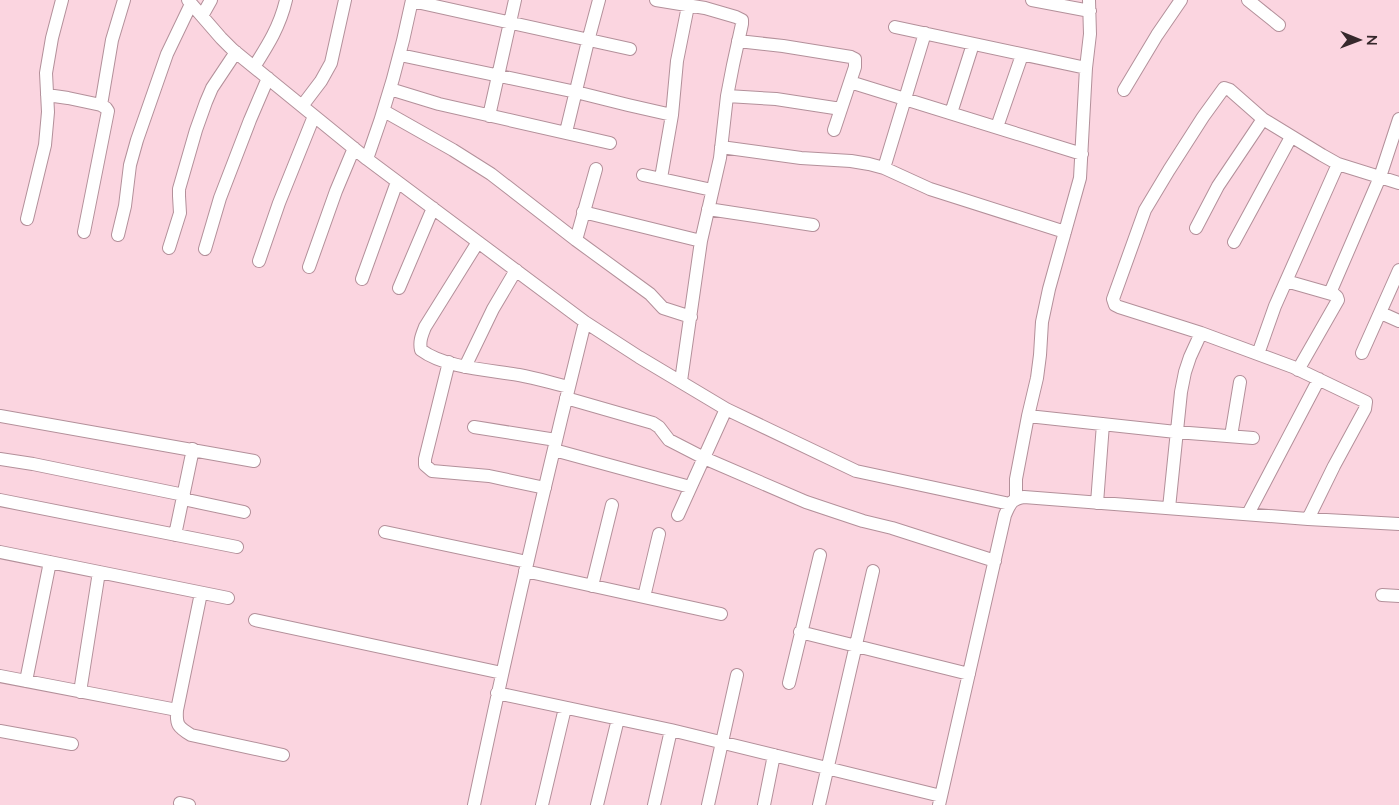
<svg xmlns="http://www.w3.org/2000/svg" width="1399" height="805" viewBox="0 0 1399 805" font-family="Lato,sans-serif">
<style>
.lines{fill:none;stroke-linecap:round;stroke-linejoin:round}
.minor-casing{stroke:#b3909a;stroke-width:14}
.minor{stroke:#fff;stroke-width:12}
</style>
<rect width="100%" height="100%" fill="#fbd5e0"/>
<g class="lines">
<g class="minor-casing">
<path id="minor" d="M188,0L221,38L233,50L367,159L585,322L639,357L726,409L856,471L1010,504
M656,0L705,8L736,17L742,20V24L733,65L727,96L720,158L701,241L681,381
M1032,0L1090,11
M1248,0L1279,25
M412,1L630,49
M202,16L211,0
M895,27L1086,68
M738,41L783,46L851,57L855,59V67L834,130
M400,55L576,92L628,105L672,115
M254,67C268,45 280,26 286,0
M850,82L1082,154
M390,89L439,104L610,143
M1124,90L1157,35L1181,0
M47,95L68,98L101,105L106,108L108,111L84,232
M727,96L776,99L841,109
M101,105L112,40L124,0
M302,106L321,81L331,63L345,0
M384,111L453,150L491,174L576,240L650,294L663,308L691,317
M951,113L973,44
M489,116L515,0
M997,127L1022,55
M566,132L588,41L599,0
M721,147L801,158L851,161L869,164L884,168L930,189L1065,232
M367,159C386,107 401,55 412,0
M884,168L925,33
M643,175L712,190
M661,178L672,115L677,61L688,6
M708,209L813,225
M583,212L701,241
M27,219L45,145L48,112L46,73L52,38L62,0
M1196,228L1218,186L1263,119
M118,235L125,206L130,165L137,140L167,54L191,4
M576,240L596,169
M478,242L425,327C422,335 419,341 421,350C445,368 490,370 519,375C536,378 552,383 569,387
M1234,242L1291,137
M169,248L180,213L179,196V189L196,130L206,102L212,88L236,52
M205,249L220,198L250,120L268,78
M259,261L279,203L314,116
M309,267L336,191L354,148
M362,279L397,182
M1286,281L1335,295L1337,297L1338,300L1298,370
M399,288L433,208
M1330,293L1380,177L1399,119
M1381,313L1399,321
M1362,353L1399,270
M1258,354L1275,306L1338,164
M449,362L425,459V465L432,471L489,476L545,488
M465,367L493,309L516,270
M566,398L653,423L659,427L669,440L704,458L806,502L863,521L892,528L995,561
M0,416L254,461
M1028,416L1176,432L1253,438
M474,427L556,440
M1231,436L1240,382
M554,450L690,487
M0,459L33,464L184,495
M183,499L244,512
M1016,499V479L1028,416L1037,378L1040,355L1042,322L1049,289L1080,178L1086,68L1090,34L1089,0
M0,500L237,547
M1097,503L1103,424
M1169,508L1181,392L1185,372L1190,357L1201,333
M1248,514L1319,379
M678,515L726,409
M1308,519L1334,466L1365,409L1366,402L1293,367L1201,333L1119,307L1115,305L1113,299L1145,210L1169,170L1203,117L1224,88L1230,90L1263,119L1322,155L1338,164L1399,183
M385,532L527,562
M175,535L193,449
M0,552L228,598
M525,571L721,614
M592,586L612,505
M201,593L177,710C176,725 178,727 191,735L283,755
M1382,595L1399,596
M644,597L659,534
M255,620L502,673
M800,632L969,674
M0,676L177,710
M26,681L50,562
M789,683L820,555
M80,692L99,572
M497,693L671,730L941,796
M0,731L72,744
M180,803L189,805
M474,805C508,643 545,482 585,322
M542,805L565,708
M597,805L618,719
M654,805L671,730
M708,805L737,675
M764,805L774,755
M819,805L873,571
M939,805L1005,515C1010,504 1011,499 1024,497L1308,519L1399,524"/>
</g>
<use href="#minor" class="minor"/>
</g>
<g transform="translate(1359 40) rotate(91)" stroke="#fbd5e0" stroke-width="4" paint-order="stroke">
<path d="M0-4L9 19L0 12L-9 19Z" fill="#36282c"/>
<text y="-8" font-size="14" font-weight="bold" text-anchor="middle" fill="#36282c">N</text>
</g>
</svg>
